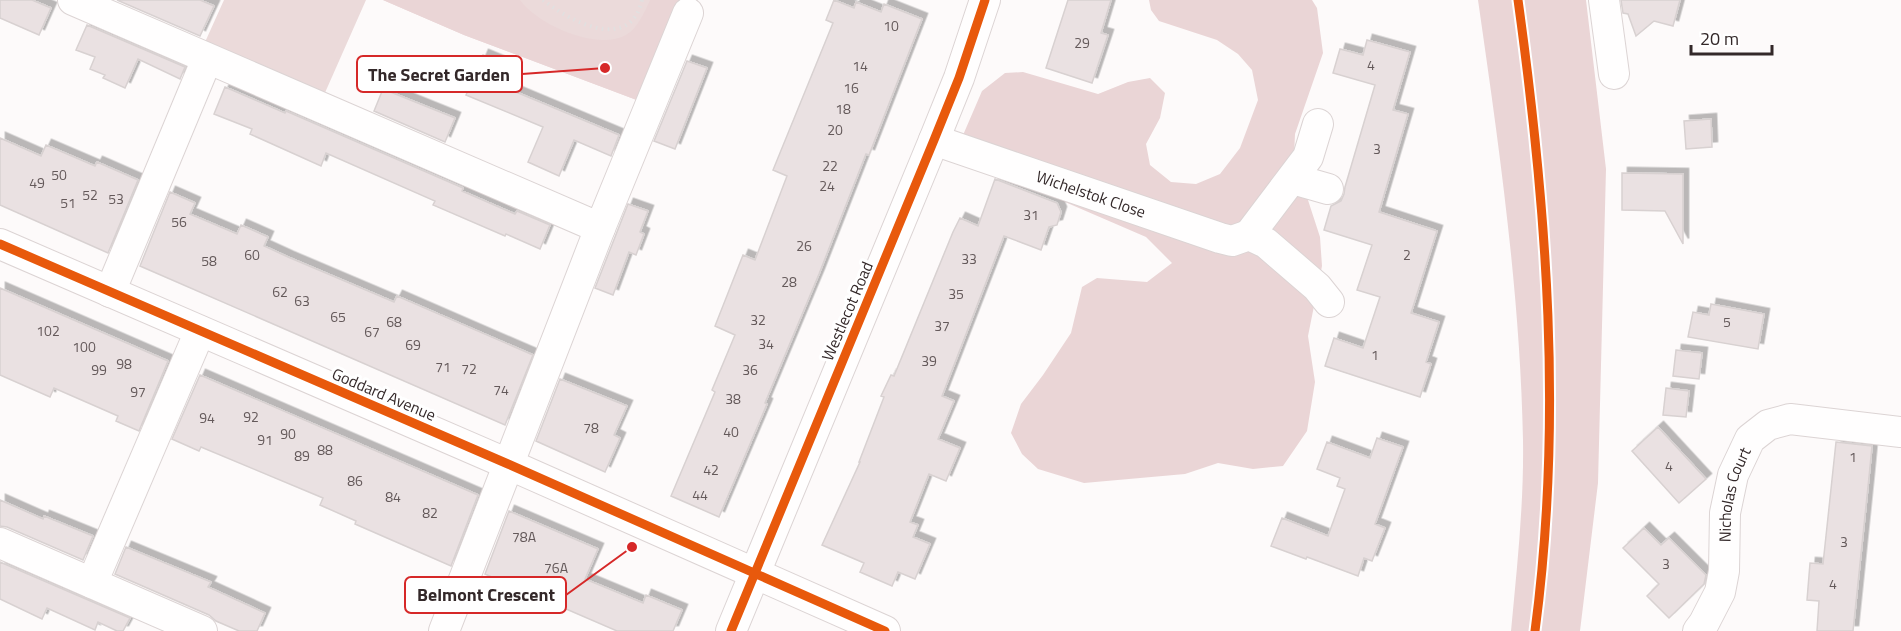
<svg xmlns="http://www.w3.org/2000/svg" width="1901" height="631" viewBox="0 0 1901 631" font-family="'Titillium Web',sans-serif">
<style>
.green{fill:#ebdada}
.forest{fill:#ead5d6}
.building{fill:#eae1e2;stroke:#d8d1d1;stroke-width:1.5;filter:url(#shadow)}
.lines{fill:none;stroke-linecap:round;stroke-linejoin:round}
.minor-casing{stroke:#dcd4d4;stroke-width:32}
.path{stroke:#e1e0e0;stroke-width:4;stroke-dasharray:1.5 4.5;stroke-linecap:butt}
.minor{stroke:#fffefe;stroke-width:30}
.cycleway-casing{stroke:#fff;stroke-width:13}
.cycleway{stroke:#e8590c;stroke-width:9}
.labels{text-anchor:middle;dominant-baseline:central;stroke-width:6;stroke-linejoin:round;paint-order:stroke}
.number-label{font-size:14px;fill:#64595a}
.street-label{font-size:16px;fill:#332829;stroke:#fff}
.leader{fill:none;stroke:#d62828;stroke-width:2}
.callout-dot{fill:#d62828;stroke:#fff;stroke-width:2}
.callout{fill:#fff;stroke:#d62828;stroke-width:2}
.callout-label{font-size:18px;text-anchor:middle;font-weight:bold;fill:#332829}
</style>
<defs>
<filter id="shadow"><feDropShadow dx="5.5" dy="-5.5" stdDeviation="0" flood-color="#0004"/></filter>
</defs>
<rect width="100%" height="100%" fill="#fdfafa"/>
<path class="green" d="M224,0H366L320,104L201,51Z
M383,0H685L642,102L464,35Z"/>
<path class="forest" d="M383,0H520C538,25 597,51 626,35C638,28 645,11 650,0H685L642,102L464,35Z
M1149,0H1312L1317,8L1323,53L1295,134L1294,157L1320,237L1322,266L1308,336L1315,382L1307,431L1283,466L1253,469L1218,463L1185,474L1084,483L1038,469L1022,454L1011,433L1021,404L1043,375L1071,333L1082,287L1097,278L1147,282L1172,263L1146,237L1065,202L970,165L954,156L982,91L1005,73L1023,72L1098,94L1128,82L1150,78L1165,93L1160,118L1146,144L1150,165L1171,182L1196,184L1220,174L1240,148L1258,100L1252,70L1238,54L1217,40L1159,21L1151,10Z
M1478,0H1586L1606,169L1598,483L1580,631H1511C1517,567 1524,504 1523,440C1520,292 1499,146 1478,0Z"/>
<path class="building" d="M0,0H32L51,8L39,35L0,18Z
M117,0H200L214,6L200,36Z
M834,0L854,8L856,2L881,12L884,4L922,19L869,155L866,154L819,274L765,403L767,404L719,517L671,496L715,392L712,390L735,335L715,326L743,255L755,260L787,176L773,170L833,23L826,20Z
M1068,0H1111L1101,33L1108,35L1092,83L1046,68Z
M1621,0H1680L1673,26L1654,21L1636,36L1628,14L1623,13Z
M87,25L185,67L180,79L138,59L125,88L103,78L105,75L90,69L95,57L76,50Z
M1367,40L1410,52L1393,110L1408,114L1379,212L1437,231L1411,313L1439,322L1426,362L1431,364L1420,397L1325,366L1334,338L1363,348L1380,297L1357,290L1372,245L1324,230L1331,206L1341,201L1344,194L1345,187L1375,85L1333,73L1340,49L1363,55Z
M483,55L512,67L504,87L619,135L611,156L574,140L559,176L528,162L543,127L466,95Z
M687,61L707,68L675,149L654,141Z
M225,87L285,113L286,111L463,188L462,191L515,214L517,211L550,225L540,249L506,234L505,236L433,205L435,201L326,153L321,166L250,134L252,129L214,114Z
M383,89L455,118L445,142L374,111Z
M1711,119L1712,147L1686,149L1684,121Z
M0,138L41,156L46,145L95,166L97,162L138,180L108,253L0,205Z
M1622,173L1683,174V244L1665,211L1622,210Z
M995,179L1057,203L1061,212L1057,225L1049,227L1041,250L1004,236L942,396L954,401L938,439L960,448L946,481L929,474L910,522L918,525L913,537L930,544L915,579L898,572L892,586L860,572L864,563L822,545L860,462H859L884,397L881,396L891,375L894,376L953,232L960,218L978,226Z
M170,192L195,203L190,214L237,234L241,225L268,237L264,246L288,257L394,302L397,296L533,355L505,425L140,266Z
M628,204L648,211L640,232L644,234L636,255L629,252L613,295L595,288Z
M0,288L168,361L139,431L116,421L118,416L54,388L50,397L0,375Z
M1711,304L1764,314L1758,349L1688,337L1693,312L1709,315Z
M1676,350L1702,353L1699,379L1673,376Z
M200,375L478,495L451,566L355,524L356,521L320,505L323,498L201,447L199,451L172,439Z
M560,379L627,406L614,435L620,438L605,472L536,441Z
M1666,388L1689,391L1686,417L1663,415Z
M1658,427L1706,479L1679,503L1632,451Z
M1377,438L1403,447L1375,524L1385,528L1372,561L1364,558L1358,576L1307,557L1306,559L1271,546L1282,518L1328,536L1345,489L1337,486L1340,478L1317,469L1327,442L1370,458Z
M1836,442L1872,446L1869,477L1853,631H1817L1819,601L1807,600L1810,563L1823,564Z
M0,500L43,519L44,516L93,536L83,560L7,527L0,526Z
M509,511L598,549L585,579L643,603L646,595L682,610L673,631H617L485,574Z
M1644,528L1661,545L1669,538L1706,575L1704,584L1669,618L1647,596L1659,584L1623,548Z
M126,547L211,582L208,587L265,613L257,631H239L216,621L209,615L115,574Z
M0,562L130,618L123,631H117L98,622L95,630L47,608L42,619L0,599Z"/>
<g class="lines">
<g class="minor-casing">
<g id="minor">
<path d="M73,0L600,228L688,13"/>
<path d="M1604,0L1614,74"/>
<path id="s1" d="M934,140L1220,238L1232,241L1249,235L1266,243L1317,287L1329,302"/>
<path d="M1293,179L1328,189"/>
<path d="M1249,235L1308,157L1318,124"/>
<path d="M0,244L508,464L885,631"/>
<path d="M110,292L207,59"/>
<path d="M0,543L202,631"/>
<path d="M92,583L200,331"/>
<path d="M444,631L600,228"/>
<path d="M731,631L934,140L959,78L985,0"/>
<path id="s2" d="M1698,631L1704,623L1720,592L1724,571L1725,513L1733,475L1750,439L1768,425L1790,419L1901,432"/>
</g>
</g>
<path class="path" d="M543,0C571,22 630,53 642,0"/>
<use href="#minor" class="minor"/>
<g class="cycleway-casing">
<path id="cycleway" d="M1518,0C1547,209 1563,421 1535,631
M0,244L508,464L885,631
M731,631L934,140L959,78L985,0"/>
</g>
<use href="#cycleway" class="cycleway"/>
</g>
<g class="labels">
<g class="number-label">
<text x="891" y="25">10</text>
<text x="1082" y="42">29</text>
<text x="1371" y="64">4</text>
<text x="860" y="65">14</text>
<text x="851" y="87">16</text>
<text x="843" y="108">18</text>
<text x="835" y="129">20</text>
<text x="1377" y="148">3</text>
<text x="830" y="165">22</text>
<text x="59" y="174">50</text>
<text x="37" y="182">49</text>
<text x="827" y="185">24</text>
<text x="90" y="194">52</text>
<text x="116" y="198">53</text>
<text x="68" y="202">51</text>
<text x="1031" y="214">31</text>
<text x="179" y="221">56</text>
<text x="804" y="245">26</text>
<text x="252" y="254">60</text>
<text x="1407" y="254">2</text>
<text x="969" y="258">33</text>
<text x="209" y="260">58</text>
<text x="789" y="281">28</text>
<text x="280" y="291">62</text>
<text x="956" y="293">35</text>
<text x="302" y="300">63</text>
<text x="338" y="316">65</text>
<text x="758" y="319">32</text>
<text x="394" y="321">68</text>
<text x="1727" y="321">5</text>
<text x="942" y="325">37</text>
<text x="48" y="330">102</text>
<text x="372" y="331">67</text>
<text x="766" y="343">34</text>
<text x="413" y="344">69</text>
<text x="84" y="346">100</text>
<text x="1375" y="354">1</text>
<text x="929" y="360">39</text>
<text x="124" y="363">98</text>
<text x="443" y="366">71</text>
<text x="469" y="368">72</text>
<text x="99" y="369">99</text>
<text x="750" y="369">36</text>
<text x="501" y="389">74</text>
<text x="138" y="391">97</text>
<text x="733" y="398">38</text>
<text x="251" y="416">92</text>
<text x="207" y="417">94</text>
<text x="591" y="427">78</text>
<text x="731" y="431">40</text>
<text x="288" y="433">90</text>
<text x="265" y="439">91</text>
<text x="325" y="449">88</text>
<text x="302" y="455">89</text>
<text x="1853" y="456">1</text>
<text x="1669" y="465">4</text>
<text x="711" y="469">42</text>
<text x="355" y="480">86</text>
<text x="700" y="494">44</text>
<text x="393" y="496">84</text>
<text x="430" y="512">82</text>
<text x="524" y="536">78A</text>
<text x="1844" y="541">3</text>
<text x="1666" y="563">3</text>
<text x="556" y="567">76A</text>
<text x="1833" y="583">4</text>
</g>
<g class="street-label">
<text stroke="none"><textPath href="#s1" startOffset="166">Wichelstok Close</textPath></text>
<text transform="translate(847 311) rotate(-67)">Westlecot Road</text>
<text transform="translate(384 394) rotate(23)">Goddard Avenue</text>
<text stroke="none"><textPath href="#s2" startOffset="144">Nicholas Court</textPath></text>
</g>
</g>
<path class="leader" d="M605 68L522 74M632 547L566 595"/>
<g class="callout-dot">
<circle cx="605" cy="68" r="6"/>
<circle cx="632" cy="547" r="6"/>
</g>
<g class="callout">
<rect x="357" y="56" width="165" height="36" rx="6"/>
<rect x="405" y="577" width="161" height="36" rx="6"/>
</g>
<g class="callout-label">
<text x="439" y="81">The Secret Garden</text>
<text x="486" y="601">Belmont Crescent</text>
</g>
<path d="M1691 45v9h81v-9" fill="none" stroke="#332829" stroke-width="3"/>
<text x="1700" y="45" font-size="18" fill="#332829" stroke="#ffffff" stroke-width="4.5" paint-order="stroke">20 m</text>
</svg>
